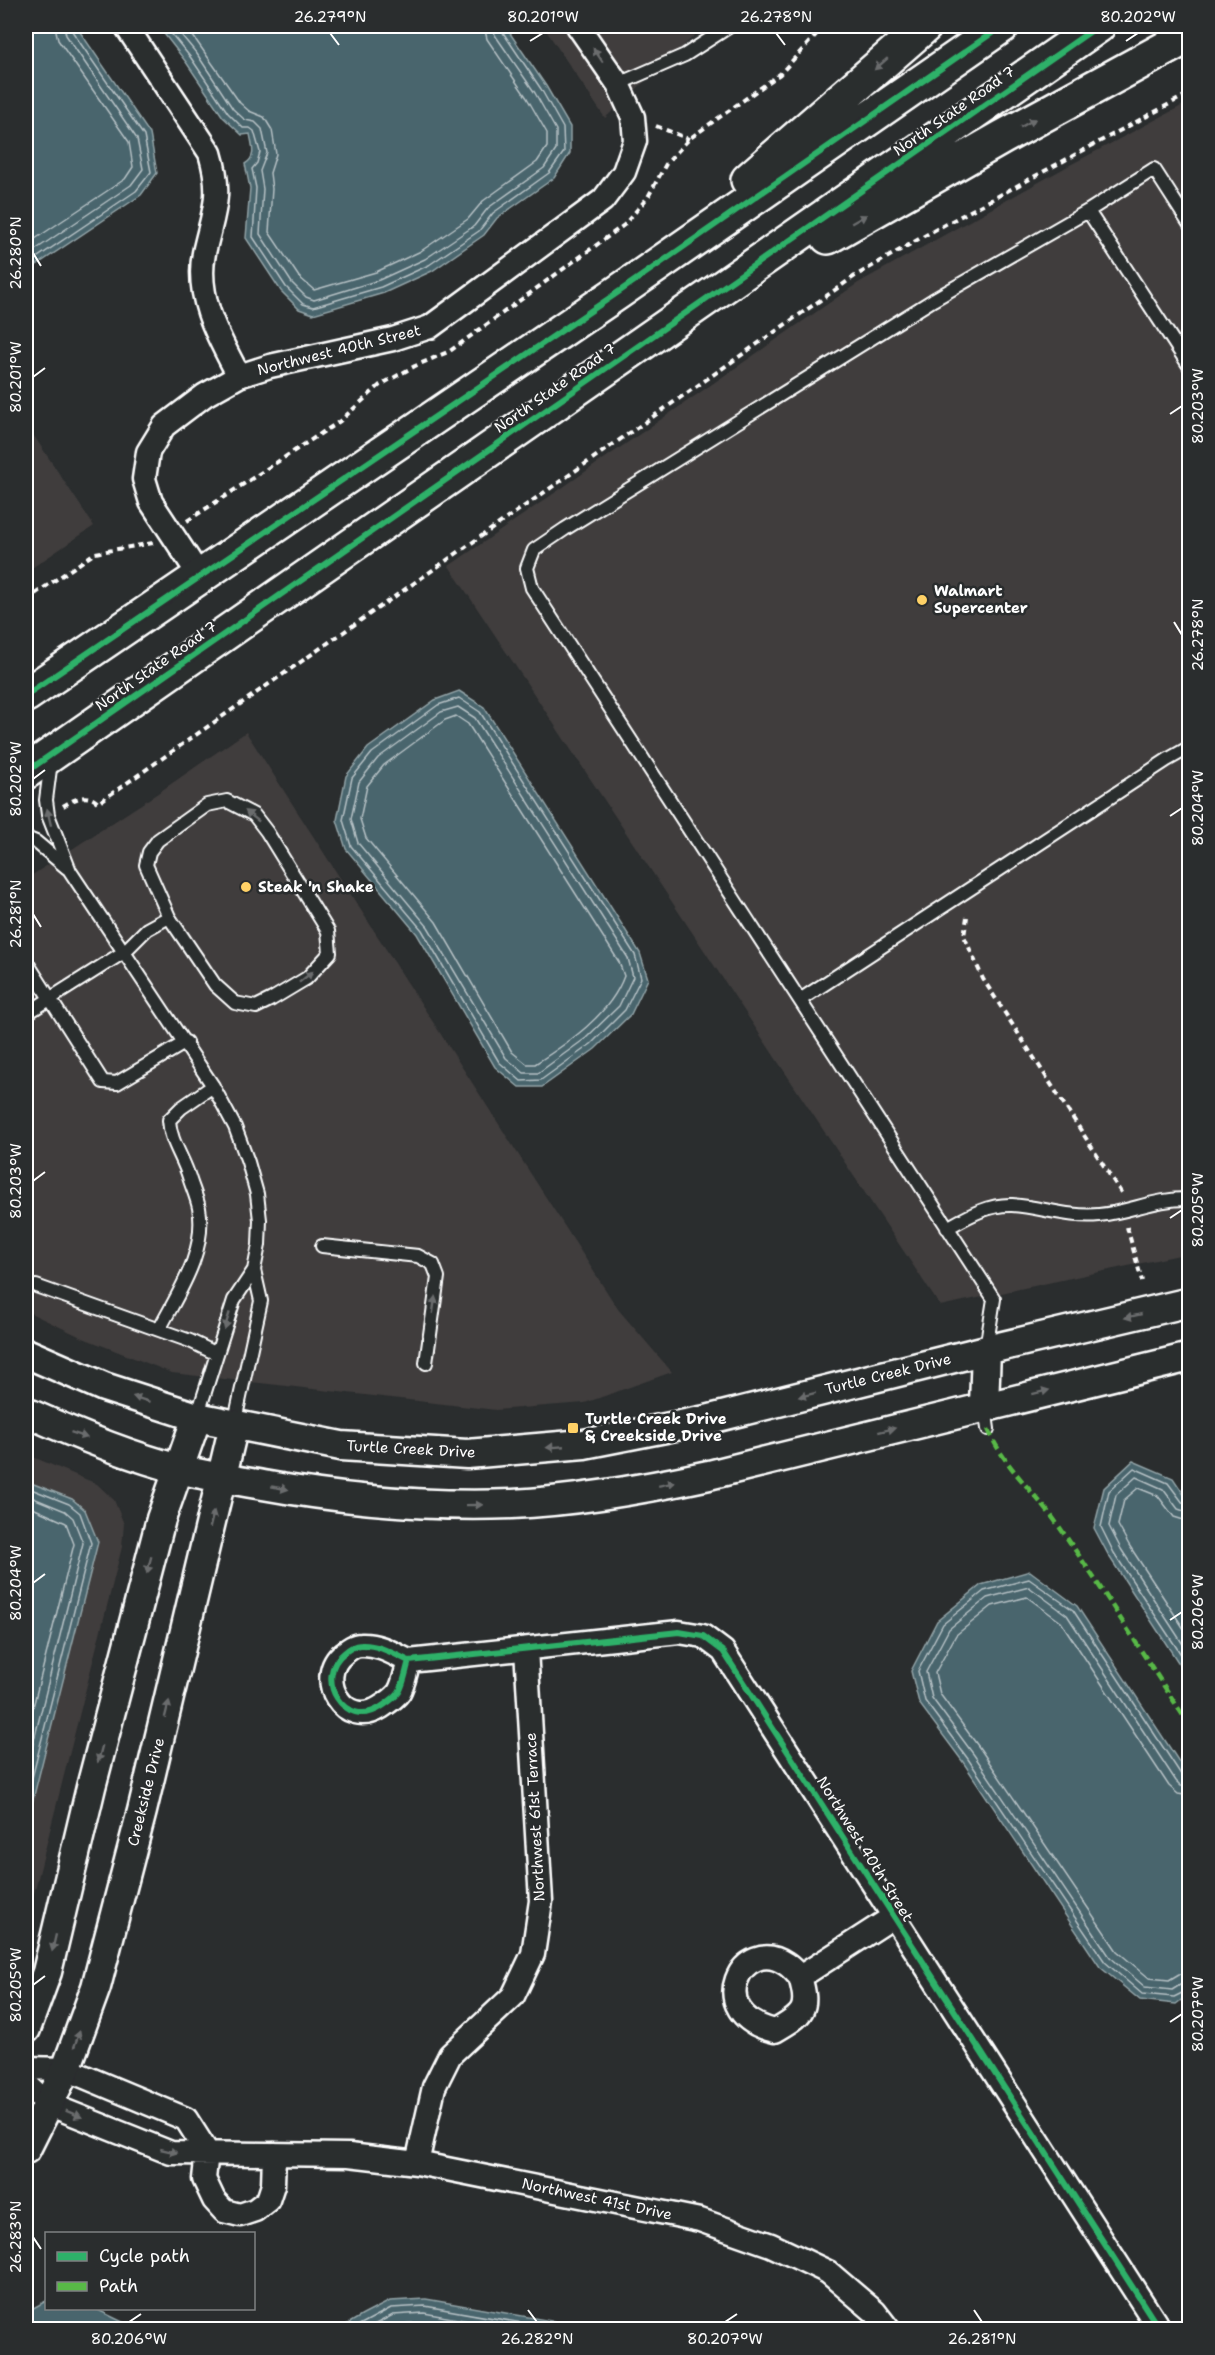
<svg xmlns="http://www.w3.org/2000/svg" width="1215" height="2355" viewBox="0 0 1215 2355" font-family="'Shantell Sans',sans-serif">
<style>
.built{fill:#3f3c3c}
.water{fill:#49656d;stroke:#92a3a7;stroke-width:1.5}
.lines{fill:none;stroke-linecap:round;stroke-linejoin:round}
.shore{stroke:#b6c1c5;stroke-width:1.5}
.service-casing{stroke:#fff;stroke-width:16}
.minor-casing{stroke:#fff;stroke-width:27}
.tertiary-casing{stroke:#fff;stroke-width:33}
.primary-casing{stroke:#fff;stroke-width:38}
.path{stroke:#fff;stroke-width:4;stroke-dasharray:6 4.5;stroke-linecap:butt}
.service{stroke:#2a2d2e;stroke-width:12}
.minor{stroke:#2a2d2e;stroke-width:22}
.tertiary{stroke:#2a2d2e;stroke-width:28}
.primary{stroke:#2a2d2e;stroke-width:33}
.quiet{stroke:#58b947;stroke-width:4.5;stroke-dasharray:9 4.5;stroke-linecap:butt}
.cycleway-casing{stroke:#2a2d2e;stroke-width:10}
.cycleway{stroke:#2db169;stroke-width:6}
.oneway{fill:#6a6c6d}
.ticks{fill:none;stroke:#fff;stroke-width:2}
.poi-dot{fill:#ffd166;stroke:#2a2d2e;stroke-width:2}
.labels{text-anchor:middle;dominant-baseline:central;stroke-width:5;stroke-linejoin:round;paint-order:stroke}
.street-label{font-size:15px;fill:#fff;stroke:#2a2d2e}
.poi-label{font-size:15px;font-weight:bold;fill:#fff;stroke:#2a2d2e;text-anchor:start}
.neatline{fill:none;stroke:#fff;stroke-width:2}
.ticks-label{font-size:15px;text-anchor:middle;fill:#fff}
</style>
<rect width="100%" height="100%" fill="#2a2d2e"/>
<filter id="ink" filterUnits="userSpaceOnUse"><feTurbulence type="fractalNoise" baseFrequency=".0167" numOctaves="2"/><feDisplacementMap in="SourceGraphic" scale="12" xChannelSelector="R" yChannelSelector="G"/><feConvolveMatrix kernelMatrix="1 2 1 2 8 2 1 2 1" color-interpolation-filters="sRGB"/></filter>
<g filter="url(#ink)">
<path class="built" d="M543,26H705L605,118Z
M1189,102V1253L940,1306L449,566L858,283L1068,166Z
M26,424L94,526L26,572Z
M246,732L618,1309L672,1372L585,1403L496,1410L172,1373L83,1338L26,1311V879L155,795Z
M26,1454L97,1484L114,1500L124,1524L122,1547L26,1925Z"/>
<path class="water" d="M26,26H76L150,134L157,173L141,195L26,272Z
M158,26H505L546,86L570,127V153L554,178L497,218L484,235L432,271L384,293L313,314L299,309L281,291L246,238L250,188L245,164C257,157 252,146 250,134L242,135L223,117L186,62Z
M459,691L484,707L640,953L648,979L631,1014L595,1049L542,1087H519L495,1067L417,934L346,849L337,820L346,776L368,748L435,700Z
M1133,1461L1173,1478L1189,1502V1679L1109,1556L1094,1528L1104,1488Z
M26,1481L72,1499L85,1510L98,1542L26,1827Z
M1030,1571L1077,1606L1189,1777V1994L1176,2004L1140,2000L1100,1967L963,1762L919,1703L911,1671L937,1621L981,1585Z
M425,2299H426L597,2329H339L363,2315L390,2301Z
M46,2301V2308L96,2309L137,2329H26V2312Z"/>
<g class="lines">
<path class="shore" d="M165,26L191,58L228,113L243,128H250L254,131L260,152L257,163L252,169L256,188L253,237L286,287L303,304L313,307L381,287L429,265L479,231L493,213L549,173L564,152L563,128L541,89L502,31L501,26
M174,26L197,54L233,109L245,120L255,122L262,129L267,153L260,171L263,189L260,234L292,283L306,297L314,300L379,280L425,259L474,226L488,208L544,168L556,150V130L535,93L495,35L493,26
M186,26L240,103L249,111L264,117L272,130L276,154L270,173L272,189L269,232L299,277L314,290L376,272L421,251L468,219L483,201L537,162L547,147V133L527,98L487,39L484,26
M26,245L125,179L133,167L129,142L58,40L55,26
M26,256L131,185L143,169L137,139L66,35L64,26
M26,265L136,191L151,172L144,136L72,31L71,26
M459,698L480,712L635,955L641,978L625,1010L591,1044L541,1080L521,1081L499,1062L422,930L351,846L343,820L352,778L372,753L438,705Z
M458,707L475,718L628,958L633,977L619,1006L586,1038L538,1073H524L506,1058L428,927L358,843L351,819L359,782L378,758L441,712Z
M456,716L468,724L619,962L624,976C610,1015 568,1043 535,1064H527L512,1052L436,922L366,838L360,819L367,786L384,765L445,720Z
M26,1487L69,1504L80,1513L91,1543L26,1802
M26,1495L65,1511L73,1518L83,1543L26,1772
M26,1505L66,1523L74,1544L26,1735
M1190,1505L1183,1503L1168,1483L1134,1468L1109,1491L1101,1527L1114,1553L1190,1668
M1190,1513L1178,1509L1163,1489L1136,1477L1116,1495L1109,1526L1121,1549L1190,1655
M1190,1522L1174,1517L1158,1496L1138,1488L1124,1500L1118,1525L1129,1545L1190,1638
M1190,1779L1182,1776L1073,1610L1029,1579L984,1591L943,1624L918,1671L925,1701L968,1759L1105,1962L1142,1994L1174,1997L1190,1989
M1190,1787L1181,1786L1176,1781L1067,1615L1029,1587L987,1598L949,1629L926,1672L932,1698L974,1755L1110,1957L1145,1987L1172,1990L1183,1983L1190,1982
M1190,1796L1178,1794L1169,1786L1061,1622L1027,1597L992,1606L956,1635L935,1673L940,1694L981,1750L1117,1951L1149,1978L1169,1980L1179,1974L1190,1973
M350,2330L391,2308L425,2306L562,2330
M364,2330L393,2315L424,2313L519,2330
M383,2330C410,2317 439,2325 466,2330"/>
<g class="service-casing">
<path id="service" d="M618,84L685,55L730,26
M1088,211L1190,367
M51,761L46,800L48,815L70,871L213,1086L235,1127L248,1162L257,1194L260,1220L259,1245L254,1270L261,1301L234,1425
M26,838L36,842L67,868
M26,961L103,1082L117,1083L186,1042
M800,1000L1167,760L1190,747
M26,1014L124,952L147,929L169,917L146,865L149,852L158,840L207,805L227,801L254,815L267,832L328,931L330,953L307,978L272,999L256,1007L235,1003L215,985L169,917
M947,1228C967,1217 988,1204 1012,1205C1041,1207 1069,1218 1099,1215C1131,1212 1155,1198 1190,1199
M322,1246L418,1256L433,1264L438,1277L426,1363
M36,1286L190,1341L217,1354
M159,1330C178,1293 207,1252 199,1208C197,1198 192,1187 189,1177C183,1157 170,1141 169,1120L181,1108L213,1086
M986,1349L994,1299L532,588L527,568L534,550L565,529L933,300L1088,211L1154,169L1190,225
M985,1407L988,1429
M197,1417L234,1300L254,1270"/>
</g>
<g class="minor-casing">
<path id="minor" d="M126,26L210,153C223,196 213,212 204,253C195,298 219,338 239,376
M199,575L151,502L144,479L148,452L164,426L205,395L239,376L270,366L393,339L430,327L603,200L624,172L635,141L633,117L618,84L578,26
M409,1661C406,1670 404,1684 399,1692C395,1698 387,1703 381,1707C344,1731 313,1677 344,1653C349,1649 354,1645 361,1645C378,1644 394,1654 409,1661L679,1632L703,1636L723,1651L1160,2330
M800,1977C810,2010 803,2015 775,2031C701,2014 743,1934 786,1964C791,1967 796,1973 800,1977L893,1917
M26,2068L66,2069L186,2119L207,2152L204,2179L214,2200L224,2211L240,2215L255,2210L268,2200L273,2185L274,2154
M26,2084L48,2104L171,2153L349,2155L417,2163L700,2220L771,2245L828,2272L875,2312L889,2330
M417,2163L434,2087L450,2055L513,1996L533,1954L541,1901L526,1649"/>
</g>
<g class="tertiary-casing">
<path id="tertiary" d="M26,1353L104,1387L197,1417L341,1446L467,1454L584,1444L706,1420L986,1350L1190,1302
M984,1406L986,1350
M26,1412C75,1434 126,1455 179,1469C206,1476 235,1480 263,1485C345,1500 429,1507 512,1504C578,1501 644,1489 709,1475L1190,1357
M26,2029L47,1972L91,1787L161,1519L197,1417
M26,2149L66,2069L96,1987L142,1811L234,1425"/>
</g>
<g class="primary-casing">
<path id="primary" d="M748,180L925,26
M828,237L1003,137L1190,35
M26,695L617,293L1002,26
M26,772L1098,26"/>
</g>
<path class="path" d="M656,126L689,139
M187,521L340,421L380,385L415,366L450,351L624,225L648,197L666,164L689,139L780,74L824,26
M26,600L95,553L153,543
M63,806C74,799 88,792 98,803L855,276L931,232L1190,93
M967,917L964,936L983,979L1122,1194
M1127,1227L1142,1281"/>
<use href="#service" class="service"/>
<use href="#minor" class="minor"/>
<use href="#tertiary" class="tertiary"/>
<use href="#primary" class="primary"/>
<path class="quiet" d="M988,1429C1004,1467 1035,1492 1058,1525C1104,1591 1146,1659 1190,1726"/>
<g class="cycleway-casing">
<path id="cycleway" d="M26,695L617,293L1002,26
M26,772L1098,26
M409,1661C406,1670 404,1684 399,1692C395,1698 387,1703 381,1707C344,1731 313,1677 344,1653C349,1649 354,1645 361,1645C378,1644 394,1654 409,1661L679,1632L703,1636L723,1651L1160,2330"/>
</g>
<use href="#cycleway" class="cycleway"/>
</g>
<defs><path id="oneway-solid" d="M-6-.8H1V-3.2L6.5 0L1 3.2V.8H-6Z" transform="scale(1.5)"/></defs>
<g class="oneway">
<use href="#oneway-solid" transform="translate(598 55) rotate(-124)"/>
<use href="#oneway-solid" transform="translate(881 64) rotate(139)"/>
<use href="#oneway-solid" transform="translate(1028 123) rotate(-29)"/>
<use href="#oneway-solid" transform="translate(859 219) rotate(-30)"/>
<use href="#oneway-solid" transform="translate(252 816) rotate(-142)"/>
<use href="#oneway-solid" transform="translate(49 817) rotate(-103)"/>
<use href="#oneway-solid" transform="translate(306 977) rotate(-39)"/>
<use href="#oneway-solid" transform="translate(434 1305) rotate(-82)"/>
<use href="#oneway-solid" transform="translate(1133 1316) rotate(167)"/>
<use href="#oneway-solid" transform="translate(227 1321) rotate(107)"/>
<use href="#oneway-solid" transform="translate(1041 1392) rotate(-14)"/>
<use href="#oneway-solid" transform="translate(807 1395) rotate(166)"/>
<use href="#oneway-solid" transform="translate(141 1399) rotate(-162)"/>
<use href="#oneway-solid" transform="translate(887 1430) rotate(-14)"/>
<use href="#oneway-solid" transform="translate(79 1435) rotate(19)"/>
<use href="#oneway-solid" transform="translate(555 1447) rotate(175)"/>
<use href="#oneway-solid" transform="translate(667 1484) rotate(-12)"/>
<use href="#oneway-solid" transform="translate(280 1488) rotate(10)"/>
<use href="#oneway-solid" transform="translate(474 1505) rotate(-1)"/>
<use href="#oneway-solid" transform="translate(212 1519) rotate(-76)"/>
<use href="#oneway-solid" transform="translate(149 1565) rotate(105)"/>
<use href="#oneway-solid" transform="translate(167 1709) rotate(-76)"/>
<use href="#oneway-solid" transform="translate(100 1754) rotate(105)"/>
<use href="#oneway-solid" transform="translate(54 1943) rotate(103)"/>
<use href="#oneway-solid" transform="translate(77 2039) rotate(-70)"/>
<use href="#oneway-solid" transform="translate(74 2114) rotate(22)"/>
<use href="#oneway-solid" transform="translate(169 2151) rotate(13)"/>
</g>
</g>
<path class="ticks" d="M330,33L339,45M776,33L785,45M530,41L543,33M1126,41L1138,33M33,253L41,266M33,377L45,368M1170,414L1182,406M1174,622L1182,635M33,779L45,770M1170,816L1182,808M33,914L41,927M33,1181L45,1172M1170,1218L1182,1210M33,1583L45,1574M1170,1620L1182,1612M33,1985L45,1976M1170,2022L1182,2014M33,2237L41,2249M528,2310L537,2322M974,2310L982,2322M129,2322L141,2314M725,2322L737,2314"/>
<g class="poi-dot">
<circle cx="922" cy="600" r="6"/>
<circle cx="246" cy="887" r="6"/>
<rect x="567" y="1422" width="12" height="12" rx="3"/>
</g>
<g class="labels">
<g class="street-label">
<text transform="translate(954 111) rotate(-35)">North State Road 7</text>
<text transform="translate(339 350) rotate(-14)">Northwest 40th Street</text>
<text transform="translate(555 388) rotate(-35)">North State Road 7</text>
<text transform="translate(156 666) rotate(-35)">North State Road 7</text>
<text transform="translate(888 1374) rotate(-14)">Turtle Creek Drive</text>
<text transform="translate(411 1449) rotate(3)">Turtle Creek Drive</text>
<text transform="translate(146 1792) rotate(-76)">Creekside Drive</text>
<text transform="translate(535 1817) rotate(-93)">Northwest 61st Terrace</text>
<text transform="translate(865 1849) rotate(58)">Northwest 40th Street</text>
<text transform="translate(597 2199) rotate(12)">Northwest 41st Drive</text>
</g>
<g class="poi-label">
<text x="934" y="591">Walmart<tspan x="934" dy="17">Supercenter</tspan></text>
<text x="258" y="887">Steak 'n Shake</text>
<text x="585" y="1419">Turtle Creek Drive<tspan x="585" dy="17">&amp; Creekside Drive</tspan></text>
</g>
</g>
<rect width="1215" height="2355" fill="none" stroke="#2a2d2e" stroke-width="66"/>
<rect x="45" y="2232" width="210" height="78" fill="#2a2d2e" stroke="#7f8182" stroke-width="1.5"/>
<rect x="57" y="2252" width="30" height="9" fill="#2db169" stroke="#7f8182" stroke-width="1.5"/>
<text x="99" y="2262" font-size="18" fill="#ffffff">Cycle path</text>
<rect x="57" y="2282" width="30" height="9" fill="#58b947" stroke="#7f8182" stroke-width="1.5"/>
<text x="99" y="2292" font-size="18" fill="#ffffff">Path</text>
<rect x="33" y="33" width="1149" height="2289" class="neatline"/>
<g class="ticks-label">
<text x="330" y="22">26.279°N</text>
<text x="543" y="22">80.201°W</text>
<text x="776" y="22">26.278°N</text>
<text x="1138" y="22">80.202°W</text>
<text transform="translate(16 253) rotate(-90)" y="5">26.280°N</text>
<text transform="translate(16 377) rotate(-90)" y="5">80.201°W</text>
<text transform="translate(1198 406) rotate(-90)" y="5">80.203°W</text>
<text transform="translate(1198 635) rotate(-90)" y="5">26.278°N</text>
<text transform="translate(16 779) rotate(-90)" y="5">80.202°W</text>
<text transform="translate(1198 808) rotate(-90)" y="5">80.204°W</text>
<text transform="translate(16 914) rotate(-90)" y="5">26.281°N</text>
<text transform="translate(16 1181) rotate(-90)" y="5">80.203°W</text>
<text transform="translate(1198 1210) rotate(-90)" y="5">80.205°W</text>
<text transform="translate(16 1583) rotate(-90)" y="5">80.204°W</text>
<text transform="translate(1198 1612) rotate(-90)" y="5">80.206°W</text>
<text transform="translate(16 1985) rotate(-90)" y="5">80.205°W</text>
<text transform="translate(1198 2014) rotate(-90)" y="5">80.207°W</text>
<text transform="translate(16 2237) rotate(-90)" y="5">26.283°N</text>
<text x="129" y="2344">80.206°W</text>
<text x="537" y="2344">26.282°N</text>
<text x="725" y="2344">80.207°W</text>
<text x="982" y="2344">26.281°N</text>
</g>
</svg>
